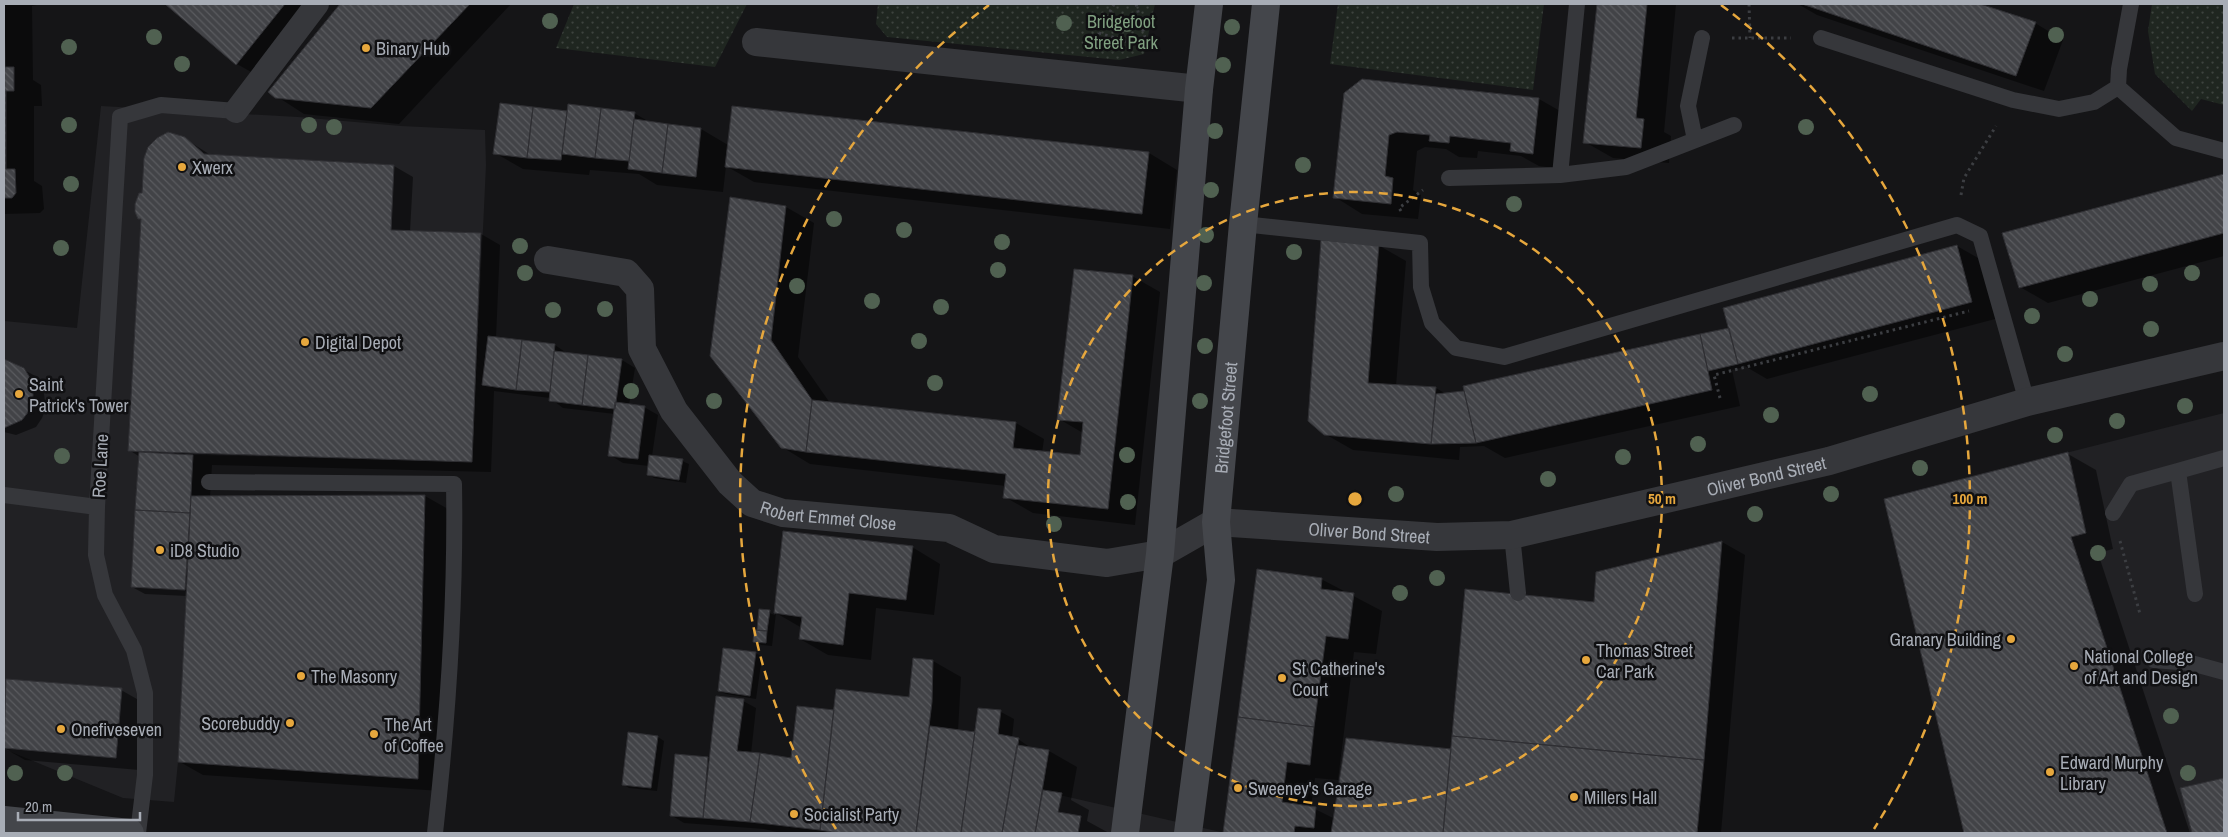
<svg xmlns="http://www.w3.org/2000/svg" width="2228" height="837" viewBox="0 0 2228 837" font-family="'Archivo Narrow',sans-serif">
<style>
.built{fill:#212124}
.grass{fill:url(#grass-dots)}
.shadow{fill:#0007}
.building{fill:url(#building-back-hatch);stroke:#2f2f33}
.lines{fill:none;stroke-linecap:round;stroke-linejoin:round}
.path{stroke:#3c3e42;stroke-width:3;stroke-dasharray:2.5 4;stroke-linecap:butt}
.service{stroke:#36373b;stroke-width:16}
.pedestrian{stroke:#36373b;stroke-width:24}
.minor{stroke:#36373b;stroke-width:28}
.tertiary{stroke:#36373b;stroke-width:28}
.secondary{stroke:#44464b;stroke-width:28}
.tree{fill:#506151}
.ring{fill:none;stroke:#e6a73d;stroke-width:2.5;stroke-dasharray:9 6}
.poi-dot{fill:#e6a73d;stroke:#101012;stroke-width:2}
.labels{text-anchor:middle;dominant-baseline:central;stroke-width:5;stroke-linejoin:round;paint-order:stroke}
.park-label{font-size:18px;fill:#80a081;stroke:#101012}
.poi-label{font-size:18px;fill:#a8adb6;stroke:#101012;text-anchor:start}
.street-label{font-size:18px;fill:#a8adb6;stroke:#101012}
.centre{fill:#e6a73d;stroke:#101012;stroke-width:2.5}
.ring-label{font-size:15px;text-anchor:middle;font-weight:bold;fill:#e6a73d;stroke:#101012;stroke-width:5;stroke-linejoin:round;paint-order:stroke}
</style>
<defs>
<pattern id="grass-dots" width="8" height="8" patternUnits="userSpaceOnUse" patternTransform="scale(1.25)"><rect width="8" height="8" fill="#1f2620"/><path d="M2 2h.1M6 6h.1" fill="none" stroke="#3d433e" stroke-width="1.8" stroke-linecap="round"/></pattern>
<pattern id="building-back-hatch" width="6" height="6" patternUnits="userSpaceOnUse" patternTransform="scale(1.25)"><rect width="6" height="6" fill="#424347"/><path d="M-1 5l2 2M0 0l6 6M5-1l2 2" fill="none" stroke="#5a5b5f"/></pattern>
</defs>
<rect width="100%" height="100%" fill="#151517"/>
<path class="built" d="M101,106L298,117L401,126L485,130L486,165L472,462L193,455L178,762L174,802L123,798L4,749V321L77,328Z
M2224,413V833H1964L1884,499Z
M981,777L1225,833H954Z"/>
<path class="grass" d="M574,4H747L715,67L556,48Z
M878,4H1155L1144,54L1119,60L887,37L876,24Z
M1338,4H1544L1533,90L1330,64Z
M2152,4H2224V105L2201,99L2192,111L2155,74L2148,31Z"/>
<path class="shadow" d="M4,4H42L32,6L33,80L41,85L42,106H34V181L42,186L44,209L40,213L4,214Z
M167,4H326L265,80L237,64Z
M341,4H511L399,124L304,114L270,92Z
M1598,4H1676L1664,132L1671,136L1669,163L1613,158L1585,142Z
M1798,4H1976L2035,23L2063,40L2044,91L1817,15Z
M1345,93L1539,99L1567,115L1561,169L1539,166L1521,156L1478,151L1477,158L1459,157L1446,149L1425,147L1417,151L1413,190L1421,195L1418,219L1362,214L1335,197Z
M501,104L568,113H634L651,123L701,129L728,145L1149,153L1177,170L1170,229L754,182L726,166L723,192L657,185L639,174L590,170L589,175L523,169L495,153Z
M184,138L212,156L394,166L413,177L410,232L481,234L500,245L496,338L555,345L568,354L622,360L635,368L629,405L644,407L658,415L652,456L682,461L689,464L686,483L654,478L648,474L649,466L623,463L610,455L615,414L563,408L550,398L494,391L491,472L212,465L210,497L425,496L448,509L441,791L203,775L180,762L187,596L145,594L132,587L140,457L129,450L142,220L139,218L143,194Z
M2224,175V256L2048,303L2020,287L2004,234Z
M731,198L786,207L814,223L798,357L830,403L1016,423L1044,439L1042,453L1081,457L1083,433L1059,419L1132,276L1160,292L1135,525L1033,513L1005,497L1006,486L810,464L782,447Z
M1378,245L1406,261L1396,386L1436,388L1446,394L1466,392L1465,387L1730,329L1957,246L1985,262L1999,318L1767,379L1743,365L1744,367L1732,370L1740,406L1505,458L1484,446L1460,447L1459,460L1353,450L1325,434Z
M4,362L14,363L28,372L37,377L43,387L46,408L42,418L36,427L16,435L4,432Z
M2068,454L2096,470L2113,549L2098,553L2190,833H1965L1886,500Z
M784,533L912,547L940,564L934,615L876,608L871,660L828,655L800,639L802,628L776,613L772,646L761,645L754,641L760,610L775,615Z
M1722,542L1745,555L1721,833H1224L1258,571L1321,579L1382,611L1376,654L1354,652L1338,780L1315,778L1311,807L1335,819L1452,750L1596,603L1597,573Z
M756,653L762,657L756,699L726,694L719,691Z
M933,661L961,677L958,731L976,734L979,709L1001,712L1014,719L1012,738L1018,739L1031,748L1049,751L1077,767L1071,800L1089,810L1087,821L1109,833H781L764,829L684,823L671,815L676,755L709,758L717,697L743,701L756,708L751,754L792,760L835,712L910,699Z
M8,680L121,690L144,703L139,770L25,760L4,748Z
M658,737L664,741L657,791L629,788L623,784Z
M2224,779V833H2193L2181,789Z"/>
<path class="building" d="M4,4L5,67H14V91H6V169H15L16,193L12,198H4Z
M165,4H285L236,65Z
M340,4H470L371,108L275,98L268,92Z
M1597,4H1647L1636,118L1644,119L1641,148L1583,143Z
M1802,4H1980L2036,22L2016,76Z
M1362,79L1539,98L1533,154L1510,151L1511,143L1450,136L1449,143L1429,141L1430,135L1397,132L1389,135L1385,176L1393,178L1391,204L1333,198L1344,93Z
M500,103L533,107L527,158L493,154Z
M568,104L601,108L595,158L562,154Z
M732,106L1149,152L1142,214L725,167Z
M533,107L567,111L561,160L527,158Z
M601,108L635,112L629,161L595,158Z
M634,119L668,124L662,173L628,169Z
M668,124L701,128L696,177L662,173Z
M168,132L185,137L204,154L394,165L391,230L481,233L472,462L128,451L141,219H138L135,212V204L139,193H142L144,158L148,147L157,138Z
M2224,174V233L2019,288L2002,233Z
M730,197L786,206L771,340L812,400L806,452L781,448L710,356Z
M1321,240L1379,244L1368,383L1436,387L1431,444L1324,435L1308,421Z
M1957,245L1972,302L1738,364L1723,308Z
M1074,269L1133,275L1108,509L1003,498L1006,474L806,452L812,400L1016,422L1013,448L1080,455L1083,422L1057,420Z
M1729,328L1738,364L1708,371L1700,334Z
M1700,334L1712,390L1476,443L1463,386Z
M488,336L522,340L516,390L482,385Z
M522,340L555,344L550,392L516,390Z
M554,351L588,355L582,405L549,401Z
M588,355L622,359L615,409L582,405Z
M4,359L24,368L30,378L33,389V400L29,411L22,420L4,428Z
M1464,391L1476,443L1431,444L1436,394Z
M615,402L645,406L638,459L608,456Z
M139,452L193,455L190,513L135,510Z
M2068,452L2086,533L2071,537L2167,833H1964L1884,499Z
M649,455L683,459L679,480L647,475Z
M425,495L418,779L178,762L191,496Z
M135,510L190,513L185,590L131,587Z
M783,531L913,546L906,600L849,593L843,645L799,639L802,617L774,613Z
M1722,541L1704,760L1452,736L1465,589L1594,602L1596,572Z
M1257,569L1322,578L1321,589L1354,593L1348,639L1326,636L1314,727L1238,717Z
M759,609L770,610L767,631L757,630Z
M754,630L767,631L766,643L753,642Z
M723,648L756,652L750,696L718,691Z
M913,658L933,660L932,702L916,833H838L820,830L836,689L909,697Z
M6,679L122,688L116,758L4,748Z
M716,696L744,699L737,751L760,753L750,822L703,818Z
M797,706L834,710L820,830L750,822L760,753L791,758Z
M978,708L1001,710L998,734L1019,738L1002,833H961Z
M1238,717L1314,727L1310,765L1287,762L1282,802L1316,807L1314,828L1295,826L1294,833H1223Z
M930,726L975,732L961,833H916Z
M628,732L658,736L651,788L622,785Z
M1452,736L1704,760L1697,833H1443Z
M1346,738L1451,749L1443,833H1331Z
M1017,745L1049,750L1035,833H1002Z
M675,754L708,757L703,818L670,816Z
M2224,778V833H2192L2180,788Z
M1043,790L1062,793L1058,812L1081,816L1078,833H1035Z"/>
<g class="lines">
<path class="path" d="M1114,4L1099,33L1135,44
M1136,4L1148,49
M1749,4L1750,38
M1732,38H1791
M1961,195L1964,178L1996,126
M1401,211L1399,208L1423,190
M1720,398L1714,375L1969,311
M2120,541L2140,614"/>
<path class="service" d="M1821,38L2013,100L2059,109L2094,102L2118,87L2119,69L2131,4
M2118,87L2176,138L2224,151
M1695,140L1688,106L1702,38
M1560,175L1577,4
M1449,178L1560,175L1626,167L1734,125
M1243,224L1420,243L1421,287L1432,323L1456,348L1504,357L1957,225L1980,236L2027,402
M209,482L454,484C456,600 448,718 435,833
M4,495L97,507
M2113,513L2131,484L2178,471
M1512,535L1518,593
M2195,594L2178,471L2224,458
M2154,660L2191,663L2224,672
M138,833L145,775V693L134,650L105,595L96,555L97,507L120,117L161,105L236,111"/>
<path class="pedestrian" d="M236,111L317,4"/>
<g class="minor">
<path d="M756,42L1199,89"/>
<path id="s1" d="M548,260L626,273L640,289L642,349L674,411L730,483L752,503L783,513L949,528L994,549L1107,563L1160,554"/>
</g>
<path class="tertiary" id="s2" d="M1160,554L1216,522L1437,537L1512,535L1829,461L2027,402L2224,356"/>
<g class="secondary">
<path d="M4,820L130,833"/>
<path d="M1125,833L1160,554L1199,89L1209,4"/>
<path id="s3" d="M1188,833L1221,580L1216,522L1243,224L1266,4"/>
</g>
</g>
<g class="tree">
<circle cx="550" cy="21" r="8"/>
<circle cx="1064" cy="23" r="8"/>
<circle cx="1127" cy="24" r="8"/>
<circle cx="1232" cy="27" r="8"/>
<circle cx="2056" cy="35" r="8"/>
<circle cx="154" cy="37" r="8"/>
<circle cx="69" cy="47" r="8"/>
<circle cx="182" cy="64" r="8"/>
<circle cx="1223" cy="65" r="8"/>
<circle cx="69" cy="125" r="8"/>
<circle cx="309" cy="125" r="8"/>
<circle cx="334" cy="127" r="8"/>
<circle cx="1806" cy="127" r="8"/>
<circle cx="1215" cy="131" r="8"/>
<circle cx="1303" cy="165" r="8"/>
<circle cx="71" cy="184" r="8"/>
<circle cx="1211" cy="190" r="8"/>
<circle cx="1514" cy="204" r="8"/>
<circle cx="834" cy="219" r="8"/>
<circle cx="904" cy="230" r="8"/>
<circle cx="1206" cy="235" r="8"/>
<circle cx="1002" cy="242" r="8"/>
<circle cx="520" cy="246" r="8"/>
<circle cx="61" cy="248" r="8"/>
<circle cx="1294" cy="252" r="8"/>
<circle cx="998" cy="270" r="8"/>
<circle cx="525" cy="273" r="8"/>
<circle cx="2192" cy="273" r="8"/>
<circle cx="1204" cy="283" r="8"/>
<circle cx="2150" cy="284" r="8"/>
<circle cx="797" cy="286" r="8"/>
<circle cx="2090" cy="299" r="8"/>
<circle cx="872" cy="301" r="8"/>
<circle cx="941" cy="307" r="8"/>
<circle cx="605" cy="309" r="8"/>
<circle cx="553" cy="310" r="8"/>
<circle cx="2032" cy="316" r="8"/>
<circle cx="2151" cy="329" r="8"/>
<circle cx="919" cy="341" r="8"/>
<circle cx="1205" cy="346" r="8"/>
<circle cx="2065" cy="354" r="8"/>
<circle cx="935" cy="383" r="8"/>
<circle cx="631" cy="391" r="8"/>
<circle cx="1870" cy="394" r="8"/>
<circle cx="714" cy="401" r="8"/>
<circle cx="1200" cy="401" r="8"/>
<circle cx="2185" cy="406" r="8"/>
<circle cx="1771" cy="415" r="8"/>
<circle cx="2117" cy="421" r="8"/>
<circle cx="2055" cy="435" r="8"/>
<circle cx="1698" cy="444" r="8"/>
<circle cx="1127" cy="455" r="8"/>
<circle cx="62" cy="456" r="8"/>
<circle cx="1623" cy="457" r="8"/>
<circle cx="1920" cy="468" r="8"/>
<circle cx="1548" cy="479" r="8"/>
<circle cx="1396" cy="494" r="8"/>
<circle cx="1831" cy="494" r="8"/>
<circle cx="1128" cy="502" r="8"/>
<circle cx="1755" cy="514" r="8"/>
<circle cx="1054" cy="524" r="8"/>
<circle cx="2098" cy="553" r="8"/>
<circle cx="1437" cy="578" r="8"/>
<circle cx="1400" cy="593" r="8"/>
<circle cx="2171" cy="716" r="8"/>
<circle cx="15" cy="773" r="8"/>
<circle cx="65" cy="773" r="8"/>
<circle cx="2188" cy="773" r="8"/>
</g>
<g class="ring">
<circle cx="1355" cy="499" r="307"/>
<path d="M836 829A615 615 0 0 1 989 5M1721 5A615 615 0 0 1 1874 829"/>
</g>
<g class="poi-dot">
<circle cx="366" cy="48" r="5"/>
<circle cx="182" cy="167" r="5"/>
<circle cx="305" cy="342" r="5"/>
<circle cx="19" cy="394" r="5"/>
<circle cx="160" cy="550" r="5"/>
<circle cx="2011" cy="639" r="5"/>
<circle cx="1586" cy="660" r="5"/>
<circle cx="2074" cy="666" r="5"/>
<circle cx="301" cy="676" r="5"/>
<circle cx="1282" cy="678" r="5"/>
<circle cx="290" cy="723" r="5"/>
<circle cx="61" cy="729" r="5"/>
<circle cx="374" cy="734" r="5"/>
<circle cx="2050" cy="772" r="5"/>
<circle cx="1238" cy="788" r="5"/>
<circle cx="1574" cy="797" r="5"/>
<circle cx="794" cy="814" r="5"/>
</g>
<g class="labels">
<g class="park-label">
<text x="1121" y="21">Bridgefoot<tspan x="1121" dy="21">Street Park</tspan></text>
</g>
<g class="poi-label">
<text x="376" y="48">Binary Hub</text>
<text x="192" y="167">Xwerx</text>
<text x="315" y="342">Digital Depot</text>
<text x="29" y="384">Saint<tspan x="29" dy="21">Patrick's Tower</tspan></text>
<text x="170" y="550">iD8 Studio</text>
<text x="2001" y="639" text-anchor="end">Granary Building</text>
<text x="1596" y="650">Thomas Street<tspan x="1596" dy="21">Car Park</tspan></text>
<text x="2084" y="656">National College<tspan x="2084" dy="21">of Art and Design</tspan></text>
<text x="1292" y="668">St Catherine's<tspan x="1292" dy="21">Court</tspan></text>
<text x="311" y="676">The Masonry</text>
<text x="280" y="723" text-anchor="end">Scorebuddy</text>
<text x="384" y="724">The Art<tspan x="384" dy="21">of Coffee</tspan></text>
<text x="71" y="729">Onefiveseven</text>
<text x="2060" y="762">Edward Murphy<tspan x="2060" dy="21">Library</tspan></text>
<text x="1248" y="788">Sweeney's Garage</text>
<text x="1584" y="797">Millers Hall</text>
<text x="804" y="814">Socialist Party</text>
</g>
<g class="street-label">
<text stroke="none"><textPath href="#s3" startOffset="418">Bridgefoot Street</textPath></text>
<text transform="translate(100 466) rotate(-87)">Roe Lane</text>
<text stroke="none"><textPath href="#s2" startOffset="622">Oliver Bond Street</textPath></text>
<text stroke="none"><textPath href="#s1" startOffset="429">Robert Emmet Close</textPath></text>
<text stroke="none"><textPath href="#s2" startOffset="218">Oliver Bond Street</textPath></text>
</g>
</g>
<circle cx="1355" cy="499" r="8" class="centre"/>
<g class="ring-label">
<text x="1662" y="504">50 m</text>
<text x="1970" y="504">100 m</text>
</g>
<rect width="2228" height="837" fill="none" stroke="#a8adb6" stroke-width="10"/>
<path d="M18 812v8h122v-8" fill="none" stroke="#a8adb6" stroke-width="2.5"/>
<text x="25" y="812" font-size="15" fill="#a8adb6" stroke="#101012" stroke-width="4" paint-order="stroke">20 m</text>
</svg>
